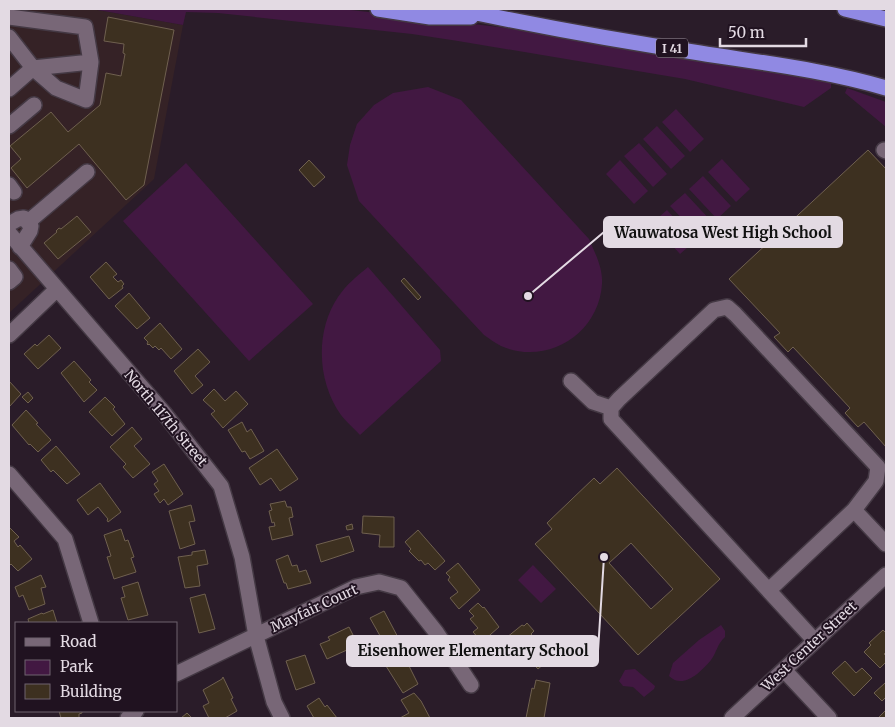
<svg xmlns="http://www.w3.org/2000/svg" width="895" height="727" viewBox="0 0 895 727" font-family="Merriweather,serif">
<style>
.commercial{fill:#352226}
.green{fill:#421842}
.building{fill:#3d3020;stroke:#6f604f;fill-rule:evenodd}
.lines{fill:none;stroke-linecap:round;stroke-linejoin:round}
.minor-casing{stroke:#443944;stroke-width:18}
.highway-casing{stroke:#443944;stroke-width:18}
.minor{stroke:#786777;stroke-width:15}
.highway{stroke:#9089e3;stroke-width:15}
.labels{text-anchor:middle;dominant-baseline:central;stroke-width:4;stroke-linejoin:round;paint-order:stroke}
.shield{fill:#201220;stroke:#a89ea8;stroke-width:1}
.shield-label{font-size:12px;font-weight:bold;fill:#e3dae3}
.street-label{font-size:14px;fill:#e3dae3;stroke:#201220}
.leader{fill:none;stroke:#e3dae3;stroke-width:2}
.callout-dot{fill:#e3dae3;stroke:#201220;stroke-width:2}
.callout{fill:#e3dae3;stroke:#e3dae3;stroke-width:2}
.callout-label{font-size:15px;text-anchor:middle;font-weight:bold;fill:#111}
</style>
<rect width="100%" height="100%" fill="#2a1c29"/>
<path class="commercial" d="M9,9H92L183,25L154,179L9,313Z"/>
<path class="green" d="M92,9H342L499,27L831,79V88L804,107L685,79L458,41L412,34L218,13L186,12L183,25Z
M428,87L461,100L589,239C595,253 603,268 602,284C599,334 547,366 501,346C495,343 490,339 484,335L359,201L347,165L350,145L357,124L374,105L393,93Z
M847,88L886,102V127L845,93Z
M676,109L704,139L690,152L662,122Z
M657,126L685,156L671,169L643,139Z
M639,143L667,174L653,187L624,156Z
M722,159L750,189L736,202L708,172Z
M620,160L648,191L634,204L606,174Z
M186,163L313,304L249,361L123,221Z
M703,176L731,206L717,219L689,189Z
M685,193L713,223L699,236L670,206Z
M667,210L695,241L680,254L652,223Z
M368,267L440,350L441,361L360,435C354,428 346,422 341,415C317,382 315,331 338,297C346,285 357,276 368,267Z
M533,565L556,589L541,603L518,580Z
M721,625L725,631V637C717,644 717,652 711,660C701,672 683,690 669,676L673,663L699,640Z
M635,669L655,686L654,689L644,697L633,687L623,686L619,681L625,670Z"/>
<path class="building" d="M108,17L174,30L144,185L126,200L79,144L27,188L11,168L21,159L10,146L51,112L68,132L100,105L106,73L121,76L125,54L123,53L124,44L104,41Z
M868,150L886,169V447L864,422L858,427L845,413L850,408L793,347L788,352L774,337L780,333L729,279Z
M309,160L325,177L314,187L299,170Z
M77,216L91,232L58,259L44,243L57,232L56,231L59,228L61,229Z
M106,262L117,274L113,277L118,282L121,280L124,284L122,286L123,288L109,299L90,277Z
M404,278L421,297L418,300L401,281Z
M129,293L150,318L137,329L115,306Z
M160,323L182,349L171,359L161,348L159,350L155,346L153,348L149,344L148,345L147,344L148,342L144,338Z
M49,335L61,348L38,369L24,354L35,344L37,346Z
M198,349L210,362L195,376L203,385L192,394L174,371Z
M74,361L91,380L89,382L97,390L84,402L61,373Z
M9,381L21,394L9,407Z
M214,389L225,401L236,391L248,404L223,428L211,414L215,411L203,400Z
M28,392L33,398L28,403L22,397Z
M105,397L115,407L113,409L125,424L112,436L89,412Z
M26,410L38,423L36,424L51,440L38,452L30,444L29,445L12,425Z
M242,422L247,432L251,429L264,451L250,459L245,451L242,452L228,430Z
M132,427L142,439L134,446L150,464L133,478L123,467L126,464L110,447Z
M56,446L80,474L67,484L53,470L51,472L41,460Z
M277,449L298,479L280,491L271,478L260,485L249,468Z
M164,464L183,494L168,505L164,499L160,503L154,494L159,491L154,484L158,481L152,472Z
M617,468L720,579L638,655L535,544L552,529L547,523L594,478L600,484ZM631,543L673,589L651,609L609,563Z
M100,483L121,512L108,522L107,520L108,519L98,507L88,515L77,500Z
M285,501L287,507H291L293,517L289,518L293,535L272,540L269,527L275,526L274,522L272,523L269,511L272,510L270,504Z
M191,505L195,521L189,522L195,544L180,549L169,511Z
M363,516L394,517V547H379L380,535L362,533Z
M352,524L353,529L347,530L346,526Z
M9,527L19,537L14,541L18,547L20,545L32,559L18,571L11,564L9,566Z
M121,529L125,541L128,540L134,557L131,558L136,572L114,579L107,557L111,556L104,535Z
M418,530L445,561L435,570L428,563L425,565L421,560L419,561L409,551L411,549L405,542Z
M349,536L354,551L321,562L316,545Z
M205,550L208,564L197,566L200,586L185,588L178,557L192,555V552Z
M288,555L292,566L297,565L299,572L306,570L311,583L288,589L286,583H284L276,560Z
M458,563L480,590L459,609L450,598L458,592L448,580L450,577L446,573Z
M41,575L46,587L41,588L45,604L29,610L23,595L19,597L15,587Z
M138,582L148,615L128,620L121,598L125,597L122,587Z
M205,594L215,629L199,633L190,598Z
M478,603L483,608L484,607L499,627L482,642L473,632L478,628L470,619L474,616L469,611Z
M53,610L57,623H29L28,619L42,613L43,614Z
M384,611L401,643L388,650L370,618Z
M527,623L534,631L531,634L552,657L538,669L520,650L514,656L501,642L522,625L524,626Z
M349,627L358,645L327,659L320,644L330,640L328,637Z
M883,630L886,633V652L884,654L886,656V662L880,668L864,652L871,645L869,643Z
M305,655L315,683L296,690L286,661Z
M404,656L418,684L403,693L386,666Z
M845,661L856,673L862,668L872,678L854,696L832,673Z
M223,677L233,698L231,699L237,711L225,718H209L203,706L209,703L203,690L222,679Z
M536,680L550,683L544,718H526L532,688L534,689Z
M885,683L886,684V697L882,701L874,693Z
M414,693L421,701L430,718H400L409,713L401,700Z
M319,698L325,707L327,705L337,718H314L307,706Z
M886,710V718H878Z
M59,711H82V713L79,714V718H61Z
M187,713L192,718H179H181Z"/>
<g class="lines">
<g class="minor-casing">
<path id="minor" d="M9,17L85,27L91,62L86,100L56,88L33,68L9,37
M9,89L33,68L91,62
M9,126L34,105
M884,150L886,151
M9,185L14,192
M28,222L87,172
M9,224L18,219L24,218L31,226L30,231L20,247
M9,233L164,413L221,486L242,557L256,636L274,702L282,718
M9,269L15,277L9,282
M9,335L56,290
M571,381L593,402L611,408
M9,474L65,539L91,623
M854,510L886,544
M769,590L854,510L876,481L878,467L735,314L727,307L714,310L619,399L611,408V419L815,641
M784,670L829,718
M176,674L356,587L379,582L401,588L436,632L471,685
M128,718L136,711
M732,718L886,575"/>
</g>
<g class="highway-casing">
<path id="highway" d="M378,9L430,17H471
M457,9C538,26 619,41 700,53C763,63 825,70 886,88
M845,9L886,19"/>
</g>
<use href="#minor" class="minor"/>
<use href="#highway" class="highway"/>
</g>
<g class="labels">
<rect class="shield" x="656" y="38.5" width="32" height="19" rx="4"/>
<g class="shield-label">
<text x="672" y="48">I 41</text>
</g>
<g class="street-label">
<text transform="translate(166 418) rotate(50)">North 117th Street</text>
<text transform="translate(314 608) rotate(-25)">Mayfair Court</text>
<text transform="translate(809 646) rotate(-43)">West Center Street</text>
</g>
</g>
<path class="leader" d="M528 296L604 232M604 557L598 651"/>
<g class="callout-dot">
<circle cx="528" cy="296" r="5"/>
<circle cx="604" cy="557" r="5"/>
</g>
<g class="callout">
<rect x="604" y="217" width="238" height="30" rx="5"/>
<rect x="347" y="636" width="251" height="30" rx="5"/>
</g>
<g class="callout-label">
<text x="723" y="238">Wauwatosa West High School</text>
<text x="473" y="656">Eisenhower Elementary School</text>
</g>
<rect width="895" height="727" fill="none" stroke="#e3dae3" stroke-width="20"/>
<rect x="15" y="622" width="162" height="90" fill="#201220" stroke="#6e626e"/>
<rect x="25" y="638" width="25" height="8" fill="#786777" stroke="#6e626e"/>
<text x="60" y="647" font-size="15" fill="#e3dae3">Road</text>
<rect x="25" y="660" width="25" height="15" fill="#421842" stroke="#6e626e"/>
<text x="60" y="672" font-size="15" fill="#e3dae3">Park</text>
<rect x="25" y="684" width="25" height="15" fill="#3d3020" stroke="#6e626e"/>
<text x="60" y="697" font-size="15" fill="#e3dae3">Building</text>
<path d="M720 38v8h86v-8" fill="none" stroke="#e3dae3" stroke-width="2.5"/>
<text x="728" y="38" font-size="15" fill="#e3dae3" stroke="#201220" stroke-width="4" paint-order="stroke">50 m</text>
</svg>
